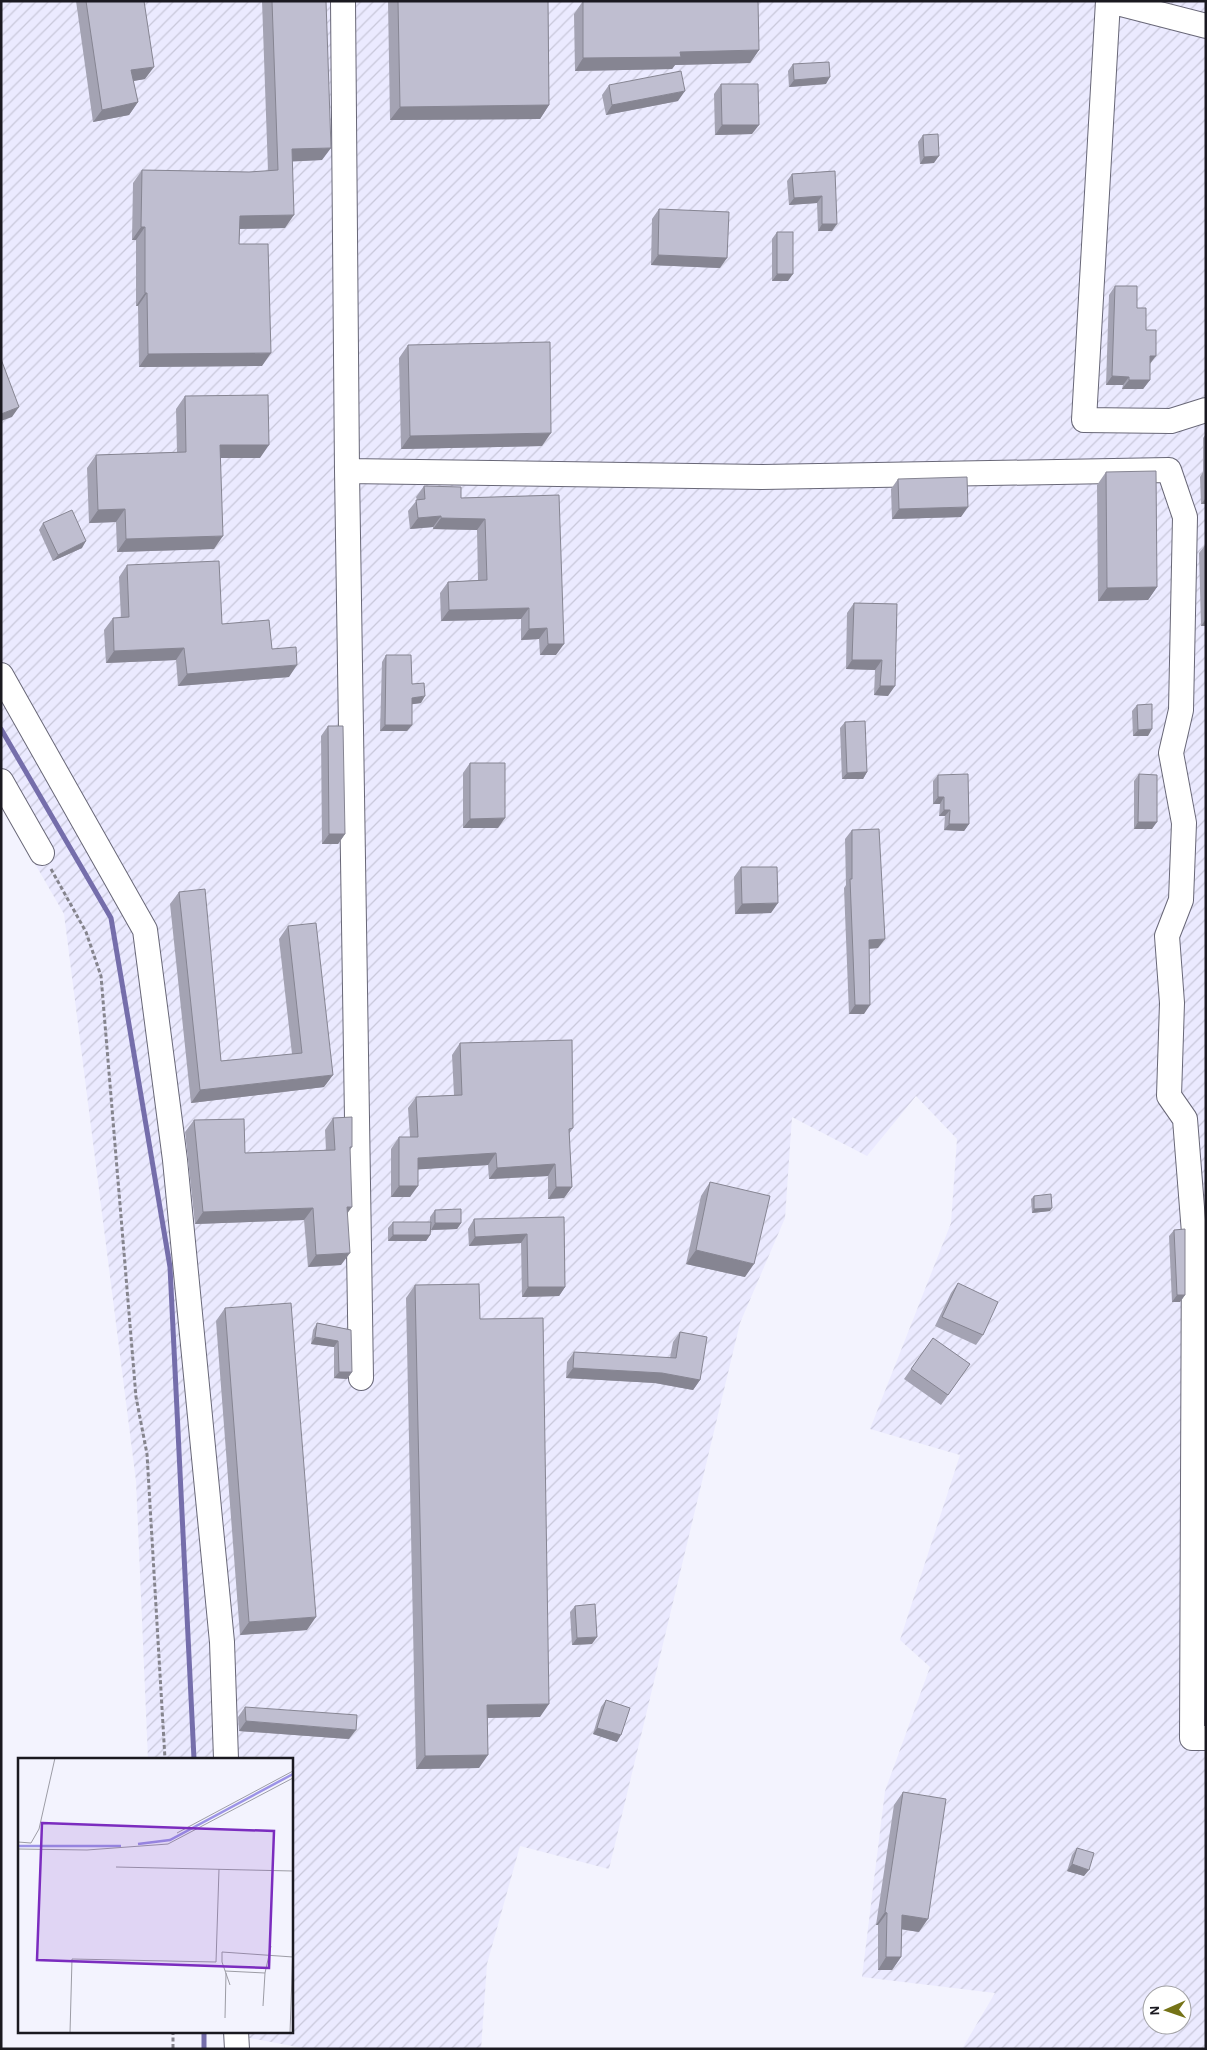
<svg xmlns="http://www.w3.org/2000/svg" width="1207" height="2050" viewBox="0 0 1207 2050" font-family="'Alegreya Sans',sans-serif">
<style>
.industrial{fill:url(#industrial-furrows);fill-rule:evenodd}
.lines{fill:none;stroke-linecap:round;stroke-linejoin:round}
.stream{stroke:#756eab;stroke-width:5}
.minor-casing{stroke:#686777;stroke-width:26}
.path{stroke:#85848d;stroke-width:3;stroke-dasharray:4 2.5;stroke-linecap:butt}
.minor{stroke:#fff;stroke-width:24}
.wall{fill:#a4a3b3}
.shaded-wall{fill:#868592}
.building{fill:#bfbed0;stroke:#868592}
.inset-river{fill:none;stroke:#9c93e6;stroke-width:2.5}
.inset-road{fill:none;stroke:#9c9ca5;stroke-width:1}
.view{fill:#7b2cbf;fill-opacity:0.15;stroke:#7b2cbf;stroke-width:2.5}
.inset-edge{fill:none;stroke:#1a1920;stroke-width:2.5}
</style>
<defs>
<pattern id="industrial-furrows" width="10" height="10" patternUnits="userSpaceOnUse" patternTransform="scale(1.25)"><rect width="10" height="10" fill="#ebeaff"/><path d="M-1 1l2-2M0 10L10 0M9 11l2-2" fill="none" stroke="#c9c8da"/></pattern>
</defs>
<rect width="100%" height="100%" fill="#f3f3fe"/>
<path class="industrial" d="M1,1H1206V2049H962L995,1993L862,1977L885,1791L930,1667L900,1640L960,1455L870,1429L951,1223L957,1139L916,1096L867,1156L792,1117L785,1218L740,1323L609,1869L520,1846L487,1964L481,2049H308L213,2031H291V1759H148L136,1481L64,914L1,805ZM1152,1995H1182V2025H1152Z"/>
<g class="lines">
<path class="stream" d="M1,729L111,918L170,1267L194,1759
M204,2031V2049"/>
<g class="minor-casing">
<path id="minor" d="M343,1L347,471L361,1378
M1108,1L1084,420L1171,421L1206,410
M1109,1L1206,26
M347,471L762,477L1169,470L1185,517L1181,710L1171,753L1184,823L1181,900L1167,936L1172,1003L1169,1096L1185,1119L1194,1233L1192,1738H1206
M1,675L145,930L175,1160L222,1642L226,1759
M1,781L42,853
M236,2031L237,2049"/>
</g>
<path class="path" d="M51,869L86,932L101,976L136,1397L147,1454L165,1759
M173,2031V2049"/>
<use href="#minor" class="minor"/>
</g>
<path class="wall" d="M76,1H144L145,79L133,81L138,102L129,115L93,122Z
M262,1H326L322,160L292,161L285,228L240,229L239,244L262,366L139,367L138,306H136V240H132L133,183L142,170L249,172L268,171Z
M388,1H548L549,105L540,119L390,120Z
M583,1L759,50L750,63L675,65L672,69L575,71L574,14Z
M793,64L826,84L789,87L788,71Z
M721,84L752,134L715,135L714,94Z
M609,85L678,101L606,115L602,95Z
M923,135L934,163L920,164L918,142Z
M835,171L832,231H818L817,203L789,205L787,181L792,174Z
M659,209L720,268L651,265L652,219Z
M777,232L788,281H772V239Z
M1115,286L1137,308L1146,330L1150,364V380L1143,389H1122L1123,385H1106L1109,295Z
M408,345L542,446L401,449L399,358Z
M185,396L260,458H221L214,549L117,552L116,522L89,523L87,468L96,455L177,452L176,409Z
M1206,434V504H1201L1200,477L1203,472V438Z
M1106,472L1157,587L1148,600L1098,601L1097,485Z
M898,479L961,517L892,519L891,489Z
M424,486L461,498L559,495L556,655H540L539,639L521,640V619L441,621L440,593L448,582L478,580L477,530L433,529V527L410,529L408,511L417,500L416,497Z
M43,523L82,548L53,561L39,530Z
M1206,544V626H1201L1199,553Z
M127,565L222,624L272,649L289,677L178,686L176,660L106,663L104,630L113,618H121L119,577Z
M854,603L897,604L888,696L874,695L875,670L846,669L847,613Z
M386,655L412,684L421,703L412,704V725L407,731H380L382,662Z
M1137,705L1148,736H1133L1132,711Z
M845,722L867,772L863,779H842L840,728Z
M328,726L345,834L338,844H322L321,736Z
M470,763L498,828H463V773Z
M1139,774L1152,829H1134V781Z
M938,775L969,824L964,831L944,830L945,816H939L940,804H933V781Z
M852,830L878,948L869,949L864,1014H849L844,888L846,885L845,839Z
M741,867L771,913L735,914L734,877Z
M179,892L221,1061L292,1054L279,939L288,926L324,1087L191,1103L170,904Z
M460,1043L573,1128L569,1134L572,1187L564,1198L548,1199V1176L489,1179L488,1165L418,1169L410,1197H391V1149L399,1137H410L408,1108L416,1097L454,1095L452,1055Z
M333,1118L352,1147L350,1150L347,1213L341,1265L308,1267L304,1220L195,1224L185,1132L194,1120L245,1153L326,1150L325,1130Z
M710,1182L745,1277L686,1264L701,1196Z
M1034,1196L1050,1211L1032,1213L1031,1199Z
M435,1210L461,1223L457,1229L431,1230L430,1235L426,1241H388V1228L393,1222H430V1217Z
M564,1217L565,1287L559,1296L522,1297L521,1243L469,1246L468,1229L474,1219Z
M1174,1230L1185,1295L1180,1302H1172L1169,1236Z
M958,1283L983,1335L976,1345L935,1326L951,1293Z
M415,1285L480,1319L540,1717L488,1718L479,1768L416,1769L406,1298Z
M225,1308L307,1630L240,1635L216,1321Z
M317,1323L351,1330L352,1372L347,1379L334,1378V1347L311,1344L313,1330Z
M680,1332L700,1380L693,1390L655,1383L566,1378L567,1362L574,1352L670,1358L673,1342Z
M933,1338L970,1364L941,1405L904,1379Z
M575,1606L592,1644L572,1645L570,1612Z
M606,1700L617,1742L593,1734L601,1707Z
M245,1707L349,1739L239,1731L238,1717Z
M903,1792L919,1932L902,1929L901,1957L892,1970H878V1925H876L894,1805Z
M1077,1848L1084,1876L1067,1871L1072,1855Z"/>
<path class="shaded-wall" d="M759,50L750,63L675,65L672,69L575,71L583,58L680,52Z
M154,67L145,79L122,83L131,70Z
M830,77L826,84L789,87L794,80Z
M685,91L678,101L606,115L612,105Z
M138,102L129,115L93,122L102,110Z
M549,105L540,119L390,120L400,107Z
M722,125H759L752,134L715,135Z
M331,148L322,160L283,162L292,149Z
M939,156L934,163L920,164L924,157Z
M822,196L817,203L789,205L794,198Z
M294,215L285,228L231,229L240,216Z
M822,224H837L832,231H818Z
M141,227H145L136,240H132Z
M658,255L727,258L720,268L651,265Z
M777,274H793L788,281H772Z
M145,293H147L138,306H136Z
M271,353L262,366L139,367L148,354Z
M1150,356H1156L1149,365Z
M1112,376L1129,377L1123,385H1106Z
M1129,380H1150L1143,389H1122Z
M19,407L12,417L1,421V414Z
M551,433L542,446L401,449L410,436Z
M220,445H269L260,458H211Z
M1206,498V504H1201Z
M968,507L961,517L892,519L899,509Z
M125,509L116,522L89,523L98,510Z
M441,516L433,527L410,529L418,518Z
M441,518L485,519L477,530L433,529Z
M223,536L214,549L117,552L126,539Z
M86,541L82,548L53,561L58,555Z
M1157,587L1148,600L1098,601L1107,588Z
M529,608L521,619L441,621L449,610Z
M1206,619V626H1201Z
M547,628L539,639L521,640L529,629Z
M548,644H564L556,655H540Z
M184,648L176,660L106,663L114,651Z
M852,660H882L875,670L846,669Z
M297,665L289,677L178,686L187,674Z
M880,686H895L888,696L874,695Z
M425,696L421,703L407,705L412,698Z
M385,725H412L407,731H380Z
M1152,729L1148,736H1133L1138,730Z
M867,772L863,779H842L847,773Z
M938,797H944L940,804H933Z
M944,810H950L945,816H939Z
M505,818L498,828H463L470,819Z
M1138,822H1157L1152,829H1134Z
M949,824H969L964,831L944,830Z
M329,834H345L338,844H322Z
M778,903L771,913L735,914L742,904Z
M885,939L878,948L862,949L869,940Z
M855,1005H870L864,1014H849Z
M333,1075L324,1087L191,1103L200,1090Z
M496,1153L488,1165L410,1170L418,1158Z
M555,1164L548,1176L489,1179L497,1168Z
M399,1186H418L410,1197H391Z
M556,1187H572L564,1198L548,1199Z
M347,1207H352L344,1218Z
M313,1208L304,1220L195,1224L203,1212Z
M1052,1208L1050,1211L1032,1213L1034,1209Z
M435,1223H461L457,1229L431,1230Z
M527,1234L521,1243L469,1246L475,1237Z
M393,1235H430L426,1241H388Z
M696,1250L754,1264L745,1277L686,1264Z
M350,1253L341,1265L308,1267L316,1255Z
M528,1287H565L559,1296L522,1297Z
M1177,1295H1185L1180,1302H1172Z
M315,1337L338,1341L334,1347L311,1344Z
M573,1368L662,1373L700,1380L693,1390L655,1383L566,1378Z
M339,1372H352L347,1379L334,1378Z
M316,1617L307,1630L240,1635L249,1622Z
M597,1637L592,1644L572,1645L577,1638Z
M549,1704L540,1717L478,1718L487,1705Z
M246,1721L356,1730L349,1739L239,1731Z
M597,1728L621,1735L617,1742L593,1734Z
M488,1755L479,1768L416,1769L425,1756Z
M1072,1864L1089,1870L1084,1876L1067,1871Z
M885,1912L887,1913L878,1925H876Z
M902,1915L928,1919L919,1932L893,1928Z
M886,1957H901L892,1970H878Z"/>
<path class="building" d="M86,1H144L154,67L131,70L138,102L102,110Z
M272,1H326L331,148L292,149L294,215L240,216L239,244H268L271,353L148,354L147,293H145V227H141L142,170L249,172L278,170Z
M398,1H548L549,105L400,107Z
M583,1H758L759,50L680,52L681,57L583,58Z
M829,62L830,77L794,80L793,64Z
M681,71L685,91L612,105L609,85Z
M721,84H758L759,125H722Z
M938,134L939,156L924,157L923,135Z
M835,171L837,224H822V196L794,198L792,174Z
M659,209L729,212L727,258L658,255Z
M777,232H793V274H777Z
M1115,286H1137V308H1146V330H1156V356H1150V380H1129V377L1112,376Z
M550,342L551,433L410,436L408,345Z
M1,359L19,407L1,414Z
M268,395L269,445H220L223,536L126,539L125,509L98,510L96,455L186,452L185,396Z
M1156,471L1157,587L1107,588L1106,472Z
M967,477L968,507L899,509L898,479Z
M424,486L461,487V498L559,495L564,644H548L547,628L529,629V608L449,610L448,582L487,580L485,519L441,518V516L418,518L416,500L425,499Z
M72,510L86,541L58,555L43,523Z
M219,561L222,624L269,620L272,649L296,647L297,665L187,674L184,648L114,651L113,618L129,617L127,565Z
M854,603L897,604L895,686H880L882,660H852Z
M386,655H411L412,684L424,683L425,696L412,698V725H385Z
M1152,704V729L1138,730L1137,705Z
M865,721L867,772L847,773L845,722Z
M328,726H343L345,834H329Z
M470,763H505V818L470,819Z
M968,774L969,824H949L950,810H944V797H938V775Z
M1139,774L1157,775V822H1138Z
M879,829L885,939L869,940L870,1005H855L850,879H852V830Z
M741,867H777L778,903L742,904Z
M205,889L221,1061L302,1053L288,926L316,923L333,1075L200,1090L179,892Z
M572,1040L573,1128L569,1129L572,1187H556L555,1164L497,1168L496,1153L418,1158V1186H399V1137H418L416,1097L462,1095L460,1043Z
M352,1117V1147H350L352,1207H347L350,1253L316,1255L313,1208L203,1212L194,1120L244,1119L245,1153L335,1150L333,1118Z
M710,1182L770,1196L754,1264L696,1250Z
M1051,1194L1052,1208L1034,1209V1196Z
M461,1209V1223H435V1210Z
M564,1217L565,1287H528L527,1234L475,1237L474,1219Z
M393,1222H431L430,1235H393Z
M1185,1229V1295H1177L1174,1230Z
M958,1283L998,1302L983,1335L942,1317Z
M479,1284L480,1319L543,1318L549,1704L487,1705L488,1755L425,1756L415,1285Z
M291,1303L316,1617L249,1622L225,1308Z
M317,1323L351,1330L352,1372H339L338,1341L315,1337Z
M680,1332L707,1337L700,1380L662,1373L573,1368L574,1352L676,1358Z
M933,1338L970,1364L948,1395L911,1369Z
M595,1604L597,1637L577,1638L575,1606Z
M606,1700L630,1708L621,1735L597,1728Z
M245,1707L357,1715L356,1730L246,1721Z
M903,1792L946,1799L928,1919L902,1915L901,1957H886L887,1913L885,1912Z
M1077,1848L1094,1853L1089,1870L1072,1864Z"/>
<g transform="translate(18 1758)">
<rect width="275" height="275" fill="#f3f3fe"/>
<path class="inset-river" d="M120,86L152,82L275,16M0,88H103"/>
<path class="inset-road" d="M159,75L275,13M0,84L13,85L21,71L37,0M0,91L69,92L150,86L275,20M98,109L275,113M207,213L247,215M212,227L204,204V194L275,199M245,248L247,215L253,188M207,260L208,215M52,275L54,201L198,204L201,111M272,275L275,188"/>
<path class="view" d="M24,65L256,73L251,210L19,202Z"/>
<rect width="275" height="275" class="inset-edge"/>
</g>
<rect width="1207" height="2050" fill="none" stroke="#1a1920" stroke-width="5"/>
<g transform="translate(1167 2010) rotate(268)"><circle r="24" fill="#ffffff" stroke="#a3a3a6"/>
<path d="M0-4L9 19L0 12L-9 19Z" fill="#757317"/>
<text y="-8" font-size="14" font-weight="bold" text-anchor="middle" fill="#1a1920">N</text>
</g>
</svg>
